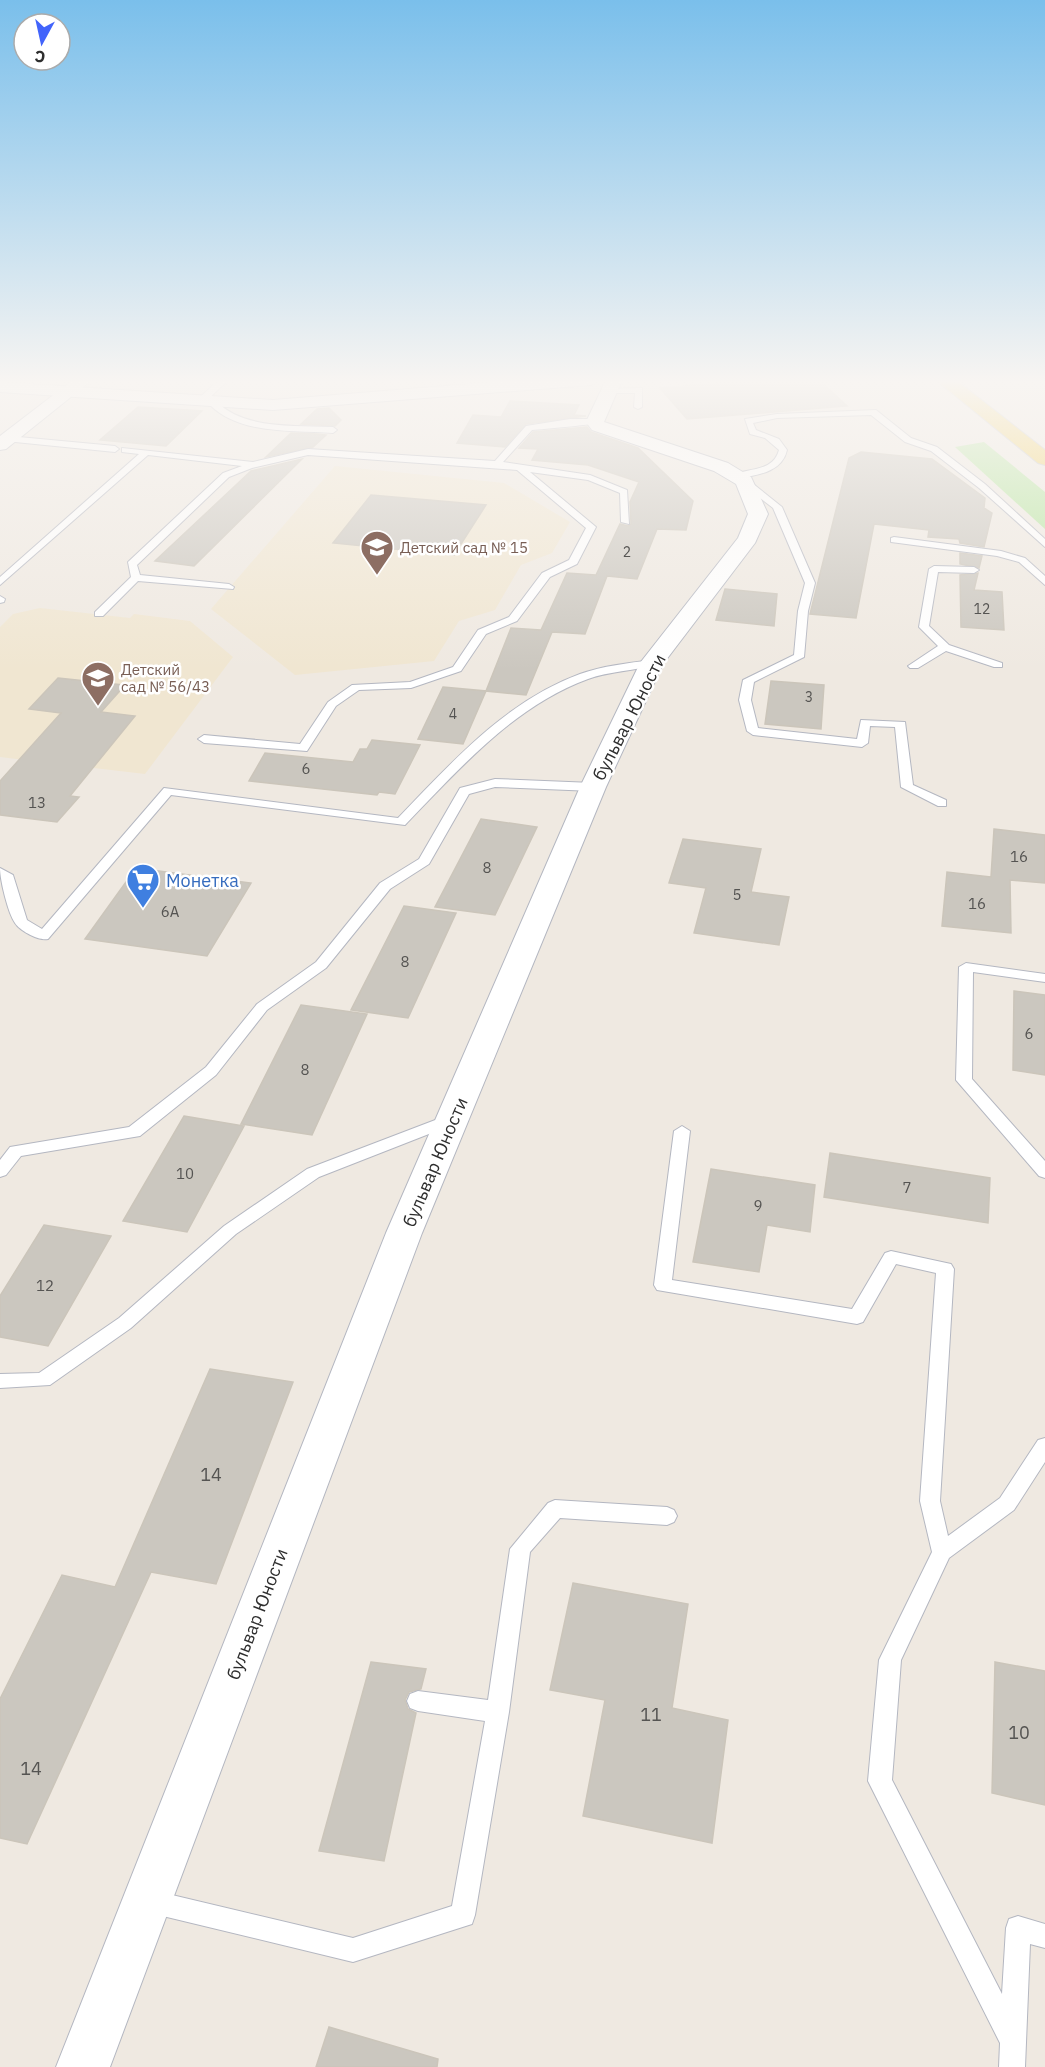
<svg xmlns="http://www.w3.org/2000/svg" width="1045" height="2067" viewBox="0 0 1045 2067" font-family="'IBM Plex Sans',sans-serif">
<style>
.education{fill:#f0e6d1}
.green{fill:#b6e59e}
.building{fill:#cbc7bf;stroke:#cbc5ba;stroke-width:1.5}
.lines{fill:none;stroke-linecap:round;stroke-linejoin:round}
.lane-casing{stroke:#b4b7c1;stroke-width:2}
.street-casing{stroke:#b4b7c1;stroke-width:2}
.secondary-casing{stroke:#b4b7c1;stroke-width:2}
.primary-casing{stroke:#c9c9c9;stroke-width:2}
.lane{fill:#fff;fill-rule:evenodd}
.street{fill:#fff;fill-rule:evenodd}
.secondary{fill:#fff;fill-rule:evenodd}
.primary{fill:#f2d163;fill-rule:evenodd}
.labels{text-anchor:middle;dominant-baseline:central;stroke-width:5;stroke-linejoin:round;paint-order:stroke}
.far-number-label{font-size:14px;fill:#555452}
.far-education-label{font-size:15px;fill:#785e54;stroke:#fff;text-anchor:start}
.number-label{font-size:15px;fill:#555452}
.street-label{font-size:18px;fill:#2e2e2e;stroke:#fff}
.shop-label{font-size:18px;fill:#366cbe;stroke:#fff;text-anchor:start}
.near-number-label{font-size:18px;fill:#555452}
</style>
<rect width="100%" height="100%" fill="#efe9e1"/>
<path class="education" d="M335,466L504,483L570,522L552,553L521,565L495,610L459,621L434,661L295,675L211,609Z
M40,608L130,618L134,614L190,621L233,657L145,774L0,757V627L13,614Z"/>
<path class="green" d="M984,442L1045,492V529L955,447Z"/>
<path class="building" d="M754,380H819L847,406L687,419L660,388Z
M510,401L579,405L574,415L586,416L526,424L505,447L457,443L473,415L501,417Z
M138,407L202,411L166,446L100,440Z
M329,408L341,420L335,426L301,424L317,409Z
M587,427L591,432L638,448L693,501L686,530L657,529L637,579L607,576L585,634L552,632L526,695L486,691L511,628L541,630L567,573L596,575L620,524L628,526L631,524L630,502L639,482L588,465L532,460L538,449L519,448L533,432Z
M291,433L318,434L326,435L313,447L266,457Z
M861,452L932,459L985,498L984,508L992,513L984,547L960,543L959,539L928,537L929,530L874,524L856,618L810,614L849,458Z
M302,459L194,566L155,561L251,471Z
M371,495L486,505L454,555L333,543Z
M960,553L982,556L979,568L960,564Z
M978,573L974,590L1002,592L1004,630L961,627L960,575Z
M725,589L777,594L774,626L716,620Z
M58,678L125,685L101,712L135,716L70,796L79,797L57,822L0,815V781L61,713L29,709Z
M771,681L824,685L821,729L765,724Z
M443,687L486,691L463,744L418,739Z
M372,740L420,745L395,794L379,792L377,795L249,781L265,753L353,762L360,749H367Z
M481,819L537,827L495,915L435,907Z
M994,829L1045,835V883L1010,880L1011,933L942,926L947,872L991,877Z
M683,839L761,849L751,892L789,897L779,945L694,933L706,888L669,883Z
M136,868L251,883L207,956L85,939Z
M404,906L456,913L408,1018L351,1010Z
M1014,991L1045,995V1075L1013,1070Z
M301,1005L367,1014L312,1135L241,1124Z
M184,1116L244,1126L187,1232L123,1221Z
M830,1153L990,1178L988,1223L824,1197Z
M711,1169L815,1185L810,1232L767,1225L759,1272L693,1262Z
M44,1225L111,1236L48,1346L0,1337V1296Z
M210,1369L293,1382L216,1584L151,1572L27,1844L0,1838V1699L62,1575L115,1587Z
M573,1583L688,1604L672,1708L728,1720L712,1843L583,1816L605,1700L550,1690Z
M371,1662L426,1669L421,1689L409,1692L405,1700L408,1709L416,1713L384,1861L319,1851Z
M995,1662L1045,1671V1805L992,1793Z
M329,2027L438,2059L437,2067H316Z"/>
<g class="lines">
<g class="lane-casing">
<path id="lane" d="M219,380H228L203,404H197V400Z
M642,388V407L638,409L634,407L635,393H609L605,391L609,389Z
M210,401H216C244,430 295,425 333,427L337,430L333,433C294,430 240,435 210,405Z
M876,410L911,438L937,447L985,484L1045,539V547L979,488L931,451L905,442L871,415L777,418L753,423L756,430L779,439L787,450C782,473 756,475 736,479L732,476C747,467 773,473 779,450L765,438L750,434L745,419L777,414Z
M570,419H595L599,422C595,425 543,429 532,430L503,462L590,475L627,490L629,524L621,522L620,493L588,480L530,472L596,527L577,564L550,577L517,621L486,634L461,671L411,688L359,690L336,706L307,751L204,743L198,739L204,735L300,744L328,702L352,685L410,682L453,667L478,630L509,617L542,573L569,560L586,528L517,470L308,455L252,468L229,477L137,565L140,575L229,584L234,587L233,589L138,581L103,616H95V612L131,577L128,562L223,473L242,466L148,455L0,585V577L139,454L122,452V448L253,462L308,449L495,461L526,426Z
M8,436L115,446L119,449L115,452L5,441V437Z
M741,479H747L782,507L815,583L808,611L804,657L754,682L751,700L758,728L857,739L861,720L905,722L913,785L946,800V806H938L901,787L895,727L870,726L868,743L862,747L753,735L747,731L739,700L743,680L794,655L798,611L805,583L773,508L741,483Z
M894,537L1001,551L1025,558L1045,576V585L1019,562L997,556L891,542V538Z
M934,566L974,567L979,570L974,573L938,572L929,626L949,645L1002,663V667H994L946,651L918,668H910L908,666L938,646L919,627L929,569Z
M0,596L5,599L4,602L0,603Z
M652,660L656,661V665C633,671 610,671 588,679C514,706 459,769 405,825L171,795L48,939C39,941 20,931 15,923C8,913 0,880 0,868L13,875L27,920L42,929L164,788L398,818C451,763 506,701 580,674C603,666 628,663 652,660Z
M495,779L593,783L599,787L593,791L495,787L469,794L429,864L390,889L326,968L267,1010L216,1075L140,1136L21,1156L6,1175L0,1177V1160L10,1147L129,1127L206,1067L257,1004L316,962L380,883L419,859L460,788Z
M966,963L1045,974V982L973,972L972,1079L1045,1161V1178L1039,1176L956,1080L959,967Z
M451,1114L457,1115L459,1119L457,1123L319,1177L236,1234L131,1328L50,1385L0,1388V1374L39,1373L119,1318L224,1226L307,1169Z
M682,1126L690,1131L672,1280L852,1309L885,1253L891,1251L951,1264L954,1269L940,1501L948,1536L1000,1498L1038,1440L1045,1438V1462L1014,1510L949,1558L901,1660L892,1780L1002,1994L1006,1928L1009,1919L1018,1916L1045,1924V1948L1030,1944L1025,2067H999L1000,2043L868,1781L879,1660L932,1552L920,1501L936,1273L896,1264L863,1322L857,1324L657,1290L654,1285L674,1131Z
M555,1500L667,1507L674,1510L677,1516L674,1522L667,1525L560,1518L530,1552L509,1712L475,1915L472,1924L353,1962L142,1911L139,1902L142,1893L151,1890L353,1938L452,1906L485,1721L418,1711L410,1708L407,1701L410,1694L418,1691L488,1700L510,1549L548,1503Z"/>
</g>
<g class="street-casing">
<path id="street" d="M73,380H92L6,449L0,450V436Z
M606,380H622L604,422L728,463L751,477L768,514L755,543L663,664L606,787L422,1233L110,2067H56L386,1233L580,787L640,663L738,538L748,514L736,484L714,471L592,430L586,422Z"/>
</g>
<g class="secondary-casing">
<path id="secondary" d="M520,380H600L591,385L273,410L0,392V382L273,400Z"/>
</g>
<g class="primary-casing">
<path id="primary" d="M936,380H956L1045,450V465L1038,463Z"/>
</g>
<use href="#lane" class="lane"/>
<use href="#street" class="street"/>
<use href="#secondary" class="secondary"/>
<use href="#primary" class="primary"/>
</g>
<linearGradient id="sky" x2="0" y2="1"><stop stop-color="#7abfeb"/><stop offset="0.57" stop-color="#f8f5f2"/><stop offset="1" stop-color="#f8f5f2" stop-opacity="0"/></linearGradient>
<rect width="1045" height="670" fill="url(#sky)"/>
<defs>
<g id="school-pin" transform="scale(1.725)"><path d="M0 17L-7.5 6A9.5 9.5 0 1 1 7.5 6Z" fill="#8d6e63" stroke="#fff"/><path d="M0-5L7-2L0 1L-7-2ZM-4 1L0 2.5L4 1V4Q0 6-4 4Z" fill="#fff"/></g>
<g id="supermarket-pin" transform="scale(1.725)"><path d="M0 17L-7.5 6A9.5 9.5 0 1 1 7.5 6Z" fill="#3f7fe0" stroke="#fff"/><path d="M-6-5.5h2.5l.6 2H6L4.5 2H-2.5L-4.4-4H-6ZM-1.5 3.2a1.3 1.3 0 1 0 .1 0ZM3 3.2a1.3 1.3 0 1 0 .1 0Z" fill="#fff"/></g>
</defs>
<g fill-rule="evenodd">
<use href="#school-pin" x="377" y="547"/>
<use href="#school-pin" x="98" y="678"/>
<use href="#supermarket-pin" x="143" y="880"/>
</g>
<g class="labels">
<g class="far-number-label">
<text x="627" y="552">2</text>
<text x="982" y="609">12</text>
<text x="809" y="697">3</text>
<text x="453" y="714">4</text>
</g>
<g class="far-education-label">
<text x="400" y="547">Детский сад № 15</text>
<text x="121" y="669">Детский<tspan x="121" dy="17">сад № 56/43</tspan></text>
</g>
<g class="number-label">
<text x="306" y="768">6</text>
<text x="37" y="802">13</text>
<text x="1019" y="856">16</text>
<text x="487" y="867">8</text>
<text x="737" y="894">5</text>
<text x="977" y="903">16</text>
<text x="170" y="911">6А</text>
<text x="405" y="961">8</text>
<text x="1029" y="1033">6</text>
<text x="305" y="1069">8</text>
<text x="185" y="1173">10</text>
<text x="907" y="1187">7</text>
<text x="758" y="1205">9</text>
<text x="45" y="1285">12</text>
</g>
<g class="street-label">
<text transform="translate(629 717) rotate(-63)">бульвар Юности</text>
<text transform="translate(435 1162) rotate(-67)">бульвар Юности</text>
<text transform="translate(257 1614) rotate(-69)">бульвар Юности</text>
</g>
<g class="shop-label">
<text x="166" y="880">Монетка</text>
</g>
<g class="near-number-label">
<text x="211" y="1474">14</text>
<text x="651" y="1714">11</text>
<text x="1019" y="1732">10</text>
<text x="31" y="1768">14</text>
</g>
</g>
<g transform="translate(42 42) rotate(188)"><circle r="28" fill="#ffffff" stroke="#ababab" stroke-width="1.5"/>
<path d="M0-4.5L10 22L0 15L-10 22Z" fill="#4264fb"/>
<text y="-9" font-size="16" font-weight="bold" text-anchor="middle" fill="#2e2e2e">С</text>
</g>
</svg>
